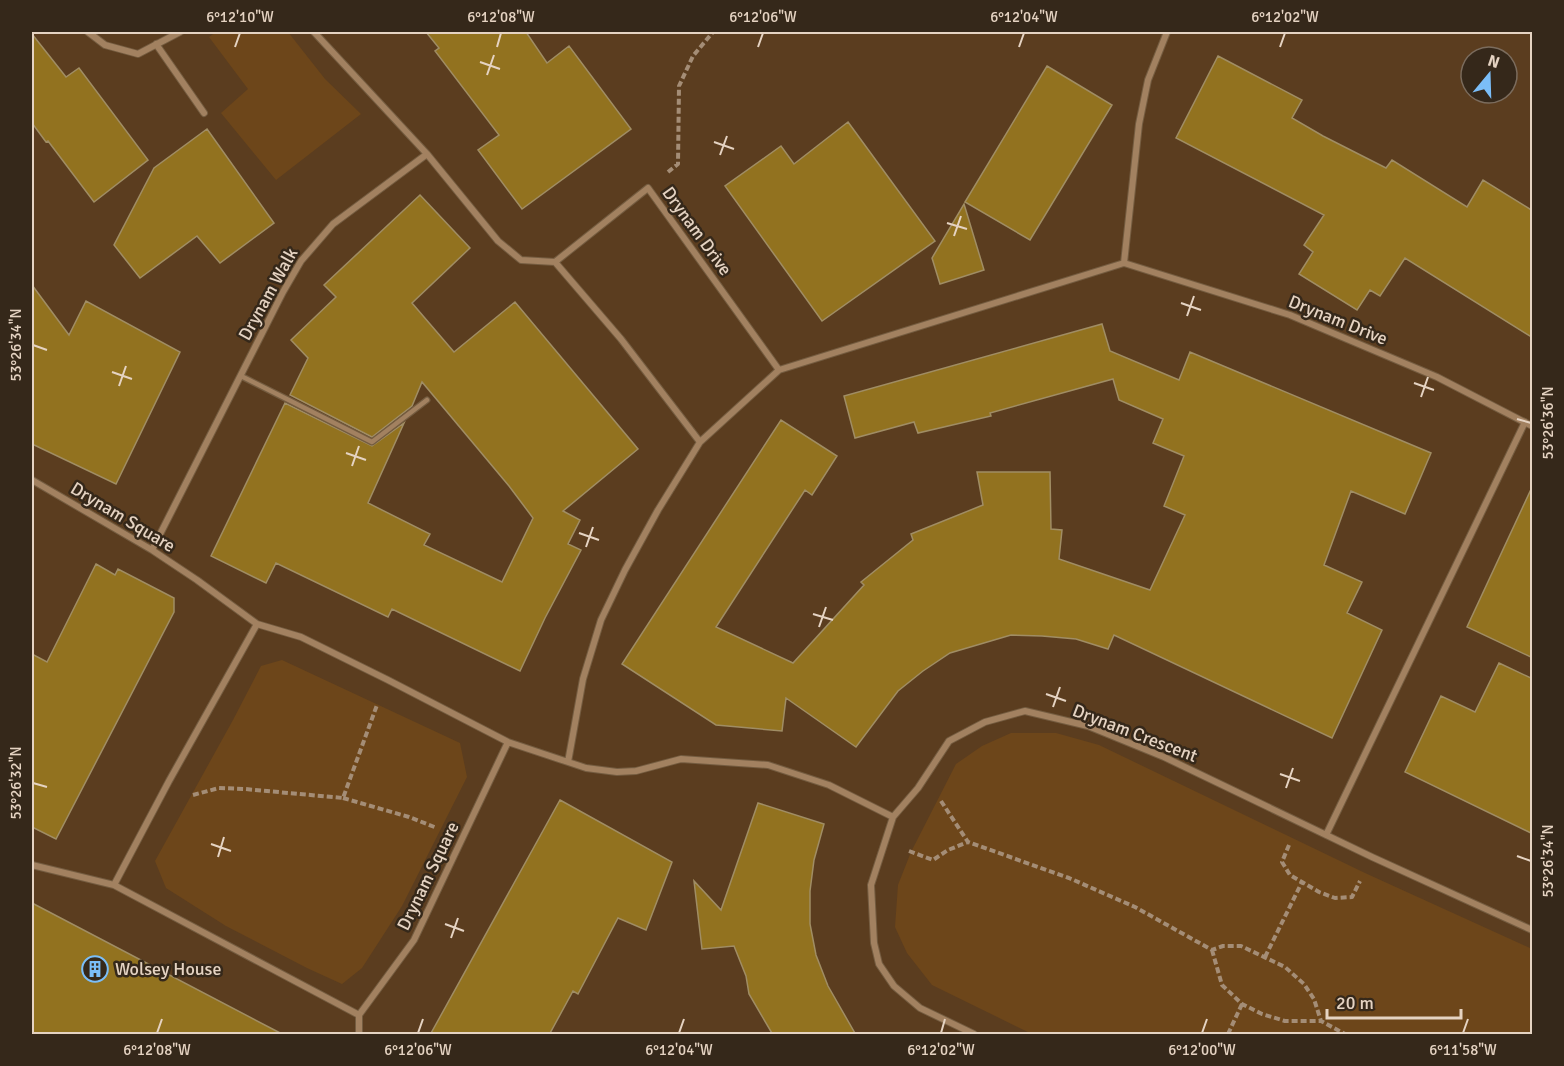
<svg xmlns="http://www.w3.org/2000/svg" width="1564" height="1066" viewBox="0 0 1564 1066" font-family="Signika,sans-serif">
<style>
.green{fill:#6d461a}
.building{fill:#92721f;stroke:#a08d64;stroke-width:1.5}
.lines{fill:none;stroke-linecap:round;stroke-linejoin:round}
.service-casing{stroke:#745c40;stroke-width:7}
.minor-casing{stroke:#745c40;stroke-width:8}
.path{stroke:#a48d76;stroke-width:4;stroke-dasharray:6 3;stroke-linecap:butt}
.service{stroke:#a28160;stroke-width:4.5}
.minor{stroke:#a28160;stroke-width:6}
.ticks{fill:none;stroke:#e5d3c2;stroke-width:2}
.labels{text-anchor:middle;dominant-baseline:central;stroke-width:5;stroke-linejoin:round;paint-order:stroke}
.street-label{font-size:18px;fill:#e5d3c2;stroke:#35281a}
.poi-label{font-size:18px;fill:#e5d3c2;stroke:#35281a;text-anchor:start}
.neatline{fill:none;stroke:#e5d3c2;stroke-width:2}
.ticks-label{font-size:15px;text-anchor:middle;fill:#e5d3c2}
</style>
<rect width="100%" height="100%" fill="#5b3d1f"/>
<path class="green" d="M216,32H288L325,79L361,114L276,180L221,113L248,89L209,37Z
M282,660L460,743L467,777L402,906L362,968L342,984L307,968L226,926L166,888L155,861L233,720L261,666Z
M1011,733H1056L1099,745L1365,873L1532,949V1034H1032L932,985L907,953L895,927L898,885L911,852L956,764L982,746Z"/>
<path class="building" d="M426,32H526L547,63L569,46L631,129L522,209L478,150L499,135L435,51L439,48Z
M32,34L66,77L79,68L148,160L94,202L48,141L46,142L32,123Z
M1218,56L1302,100L1292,118L1323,136L1386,168L1392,160L1467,207L1483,180L1533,211V338L1405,258L1380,296L1370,290L1357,310L1299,274L1313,252L1304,245L1324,215L1176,138Z
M1047,66L1112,105L1030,240L965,202Z
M848,122L935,241L822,321L725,186L781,146L794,164Z
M207,129L274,223L220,263L197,236L140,278L114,245L154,168Z
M420,195L470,248L412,303L454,352L515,302L638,449L563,511L580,520L568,544L581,550L545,618L520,671L392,609L388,617L276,563L266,583L211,556L285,403L372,446L404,423L368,503L430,534L424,545L502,582L533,518L509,486L422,382L412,406L372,437L290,395L308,358L291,340L336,297L324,285Z
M964,204L984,270L940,284L932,258Z
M32,285L69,335L86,301L180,352L116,484L32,444Z
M1102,324L1110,351L1179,380L1190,352L1431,453L1405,514L1351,491L1324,565L1362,582L1347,613L1382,630L1332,738L1114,635L1108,649L1076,639L1042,636L1011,635L950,653L923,671L898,691L856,747L786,698L782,731L716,725L622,664L781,420L837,456L812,495L805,490L716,627L793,663L864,585L861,582L913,540L911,534L983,505L977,472H1050L1051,529L1062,530L1059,559L1150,590L1185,515L1164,506L1184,456L1153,443L1163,419L1119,400L1113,379L990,413L991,416L918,433L914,422L855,438L844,396Z
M1533,485V658L1467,627Z
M96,564L115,575L118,569L174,598V612L56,839L32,827V654L47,662Z
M1499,663L1533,679V834L1405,772L1441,696L1475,712Z
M560,800L672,862L646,930L618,918L578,994L573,991L549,1035H430Z
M758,803L824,824L814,860L810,891V924L816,955L828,986L856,1035H773L749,994L746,976L734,946L702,949L694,881L721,910Z
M32,903L284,1035H32Z"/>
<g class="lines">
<g class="service-casing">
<path id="service" d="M241,376L372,442L427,400"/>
</g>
<g class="minor-casing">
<path id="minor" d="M88,32L105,45L138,54L180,32
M314,32L427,154
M156,44L204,113
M1124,263L1139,124L1148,80L1167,32
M700,442L621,339L555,262L648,188L779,370
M32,480L152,550L197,580L257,624
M152,550L283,292L301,261L333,224L427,154L498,241L521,260L555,262
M508,742L414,940L359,1015L114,885L169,781L257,624L301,637L388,680L508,742L568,762L583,679L601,620L625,570L658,510L700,442L779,370L1124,263L1290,315L1437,377L1532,426
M568,762L586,768L617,772L636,771L681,759L768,765L829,785L893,817
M1326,835L1525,422
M32,865L114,885
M359,1015V1034
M974,1034L920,1008L894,986L879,964L874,943L871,885L893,817L918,788L949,741L985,722L1025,711L1088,726L1164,757L1372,857L1532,930"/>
</g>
<path class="path" d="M668,172L678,164L679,86L693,56L713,32
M193,795L219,788L245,789L343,798L377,705
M343,798L409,817L437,828
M941,801L968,842L1069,878L1135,907L1212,950L1223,946H1241L1285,967L1304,984L1314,999L1321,1021L1345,1034
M1289,845L1282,862L1290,875L1319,892L1335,898L1352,897L1360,881
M909,851L933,860L948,850L968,842
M1212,950L1222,985L1242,1004L1262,1014L1285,1021H1321
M1265,957L1302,882
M1228,1034L1242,1004"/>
<use href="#service" class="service"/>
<use href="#minor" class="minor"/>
</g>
<path class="ticks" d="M235,47L240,33M497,47L501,33M758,47L763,33M1019,47L1024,33M1280,47L1285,33M480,62L500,69M487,75L494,55M714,142L734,149M720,155L727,136M947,223L967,229M954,236L961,216M1181,303L1201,310M1187,316L1194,296M33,345L47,350M112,372L132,379M1414,383L1434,390M119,386L126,366M1421,397L1428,377M1517,419L1531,423M346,453L366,460M352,466L359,446M579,533L599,540M586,547L593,527M813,614L833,620M819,627L826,607M1046,694L1066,701M1053,707L1060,687M1280,774L1300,781M33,783L47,787M1286,788L1293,768M211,844L231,851M1517,856L1531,861M218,857L224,837M445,924L464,931M451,938L458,918M157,1033L162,1019M418,1033L423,1019M679,1033L684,1019M941,1033L945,1019M1202,1033L1207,1019M1463,1033L1468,1019"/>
<defs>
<g id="building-ring" transform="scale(1.35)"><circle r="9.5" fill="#35281a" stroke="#7bbef8" stroke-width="1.5"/><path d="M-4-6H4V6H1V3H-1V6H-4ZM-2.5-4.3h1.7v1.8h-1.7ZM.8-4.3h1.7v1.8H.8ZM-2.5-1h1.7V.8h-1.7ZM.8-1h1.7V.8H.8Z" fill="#7bbef8"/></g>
</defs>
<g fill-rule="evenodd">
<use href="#building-ring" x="95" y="969"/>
</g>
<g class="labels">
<g class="street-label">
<text transform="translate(697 231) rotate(54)">Drynam Drive</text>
<text transform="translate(268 294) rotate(-61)">Drynam Walk</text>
<text transform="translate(1338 320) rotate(22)">Drynam Drive</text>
<text transform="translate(123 517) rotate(31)">Drynam Square</text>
<text transform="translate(1135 733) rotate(21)">Drynam Crescent</text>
<text transform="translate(428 876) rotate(-64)">Drynam Square</text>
</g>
<g class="poi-label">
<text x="115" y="969">Wolsey House</text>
</g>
</g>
<rect width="1564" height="1066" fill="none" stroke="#35281a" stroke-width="66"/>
<g transform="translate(1489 75) rotate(19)"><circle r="28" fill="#35281a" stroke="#7b6c5d" stroke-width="1.5"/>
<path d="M0-4.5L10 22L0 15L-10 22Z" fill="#7bbef8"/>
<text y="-9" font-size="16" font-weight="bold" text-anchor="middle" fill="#e5d3c2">N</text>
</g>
<path d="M1327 1009v9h134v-9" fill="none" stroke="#e5d3c2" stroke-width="3"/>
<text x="1336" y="1009" font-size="18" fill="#e5d3c2" stroke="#35281a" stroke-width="4.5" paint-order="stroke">20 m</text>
<rect x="33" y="33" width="1498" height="1000" class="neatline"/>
<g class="ticks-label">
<text x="240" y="22">6°12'10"W</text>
<text x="501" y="22">6°12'08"W</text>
<text x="763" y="22">6°12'06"W</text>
<text x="1024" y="22">6°12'04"W</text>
<text x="1285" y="22">6°12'02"W</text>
<text transform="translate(16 345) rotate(-90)" y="5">53°26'34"N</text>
<text transform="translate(1548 423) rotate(-90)" y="5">53°26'36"N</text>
<text transform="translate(16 783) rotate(-90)" y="5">53°26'32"N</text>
<text transform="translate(1548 861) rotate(-90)" y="5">53°26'34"N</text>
<text x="157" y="1055">6°12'08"W</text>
<text x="418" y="1055">6°12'06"W</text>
<text x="679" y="1055">6°12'04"W</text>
<text x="941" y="1055">6°12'02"W</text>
<text x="1202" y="1055">6°12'00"W</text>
<text x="1463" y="1055">6°11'58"W</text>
</g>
</svg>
